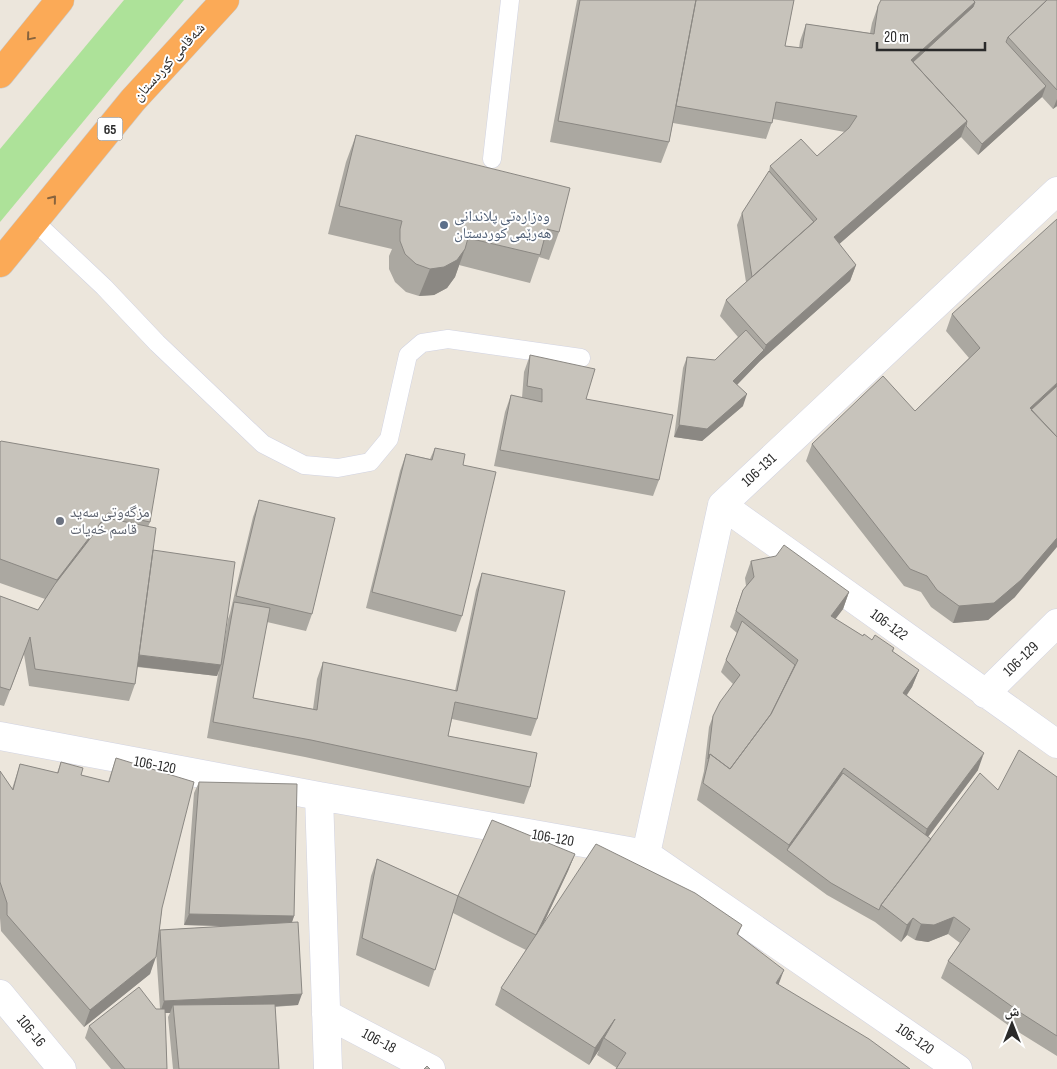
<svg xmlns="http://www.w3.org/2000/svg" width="1057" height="1069" viewBox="0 0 1057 1069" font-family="'Sofia Sans Condensed','Noto Naskh Arabic',sans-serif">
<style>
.green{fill:#ade299}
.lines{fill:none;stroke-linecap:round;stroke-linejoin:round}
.lane-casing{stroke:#d1d3e2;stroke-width:19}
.street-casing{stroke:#d1d3e2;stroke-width:29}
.highway-casing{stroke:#c8c8c8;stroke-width:29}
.lane{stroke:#fff;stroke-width:18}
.street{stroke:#fff;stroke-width:28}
.highway{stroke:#fbaa57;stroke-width:28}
.wall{fill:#aba8a1}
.shaded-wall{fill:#8b8883}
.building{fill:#c7c3bb;stroke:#8b8883}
.oneway{stroke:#88643e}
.service-dot{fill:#5c6f8a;stroke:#fff;stroke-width:2}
.worship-dot{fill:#6b7280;stroke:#fff;stroke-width:2}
.labels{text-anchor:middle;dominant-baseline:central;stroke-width:4;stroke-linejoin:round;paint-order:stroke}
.shield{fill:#fff;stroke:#6a6a6a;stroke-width:1}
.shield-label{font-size:14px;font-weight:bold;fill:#2a2a2a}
.street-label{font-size:15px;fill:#2a2a2a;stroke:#fff}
.service-label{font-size:15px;fill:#4e5e75;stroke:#fff;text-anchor:start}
.worship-label{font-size:15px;fill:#5b616d;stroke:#fff;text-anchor:start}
</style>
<rect width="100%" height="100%" fill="#ece6dc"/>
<path class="green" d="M124,0H184L0,222V149Z"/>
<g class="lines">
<g class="lane-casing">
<path id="lane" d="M492,159L510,0
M35,222L104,287L157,343L263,444L304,465L338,468L370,462L389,439L408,355L422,343L448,339L581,358"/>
</g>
<g class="street-casing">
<path id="street" d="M722,505L1057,744
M985,694L1057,623
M0,736L319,796L646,854L958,1069
M319,796L328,1069
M646,854L722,505L1057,191
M0,994L62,1069
M326,1014L431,1069"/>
</g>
<g class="highway-casing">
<path id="highway" d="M0,74L60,0
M0,263L133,100L225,0"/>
</g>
<use href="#lane" class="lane"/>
<use href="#street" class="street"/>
<use href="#highway" class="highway"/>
</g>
<path class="wall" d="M577,0H794L785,46L799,48L800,41L806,24L870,33L872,23L878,6L1057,0V106L1053,109L1042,97L978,155L961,137L839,244L856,265L850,281L760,361L737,385L743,406L702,441L674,437L683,368L687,357L715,360L738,337L720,316L726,300L746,282L737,225L742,213L769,171L770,166L817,156L845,132L773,119L766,139L673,123L669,142L661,163L550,142Z
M356,135L559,232L549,260L539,257L530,283L459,265L455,277L447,288L434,295L419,296L406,292L395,282L389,269V256L392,249L328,234L346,162Z
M1057,219L1015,597L988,620L953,623L931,607L921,592L904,586L806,461L812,444L915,411L969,358L946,331L952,314Z
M530,355L586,399L659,480L653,496L494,466L505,412L511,395L522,398L524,372Z
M0,442L150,522L148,527L153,550L224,644L228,619L230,613L253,517L259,500L312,614L306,631L267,622L253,698L313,709L317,679L323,662L455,691L476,590L482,573L537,719L531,736L452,719L448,736L530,787L524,804L305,757L207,738L219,669L217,676L137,667L135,684L129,701L29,686L24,654L4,706L0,705V596L38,610L45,599L0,583Z
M435,448L463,465L462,616L456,632L366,608L400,471L406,454L430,459Z
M751,561L849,592L843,609L835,619L863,636L894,648L893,652L919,670L912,687L907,695L978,770L928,837L931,839L998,790L1057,777V1056L1015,1030L941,978L948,961L960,943L948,934L928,942L915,940L907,935L901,942L875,922L827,895L697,800L704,771L709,727L713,716L733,684L721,672L737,633L730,627L743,590L746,586L745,578Z
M116,758L162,908L159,934L160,930L228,926L184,925L194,793L199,782L294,916L292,922L298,1005L275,1007L279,1069H173L168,1017L170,1013H165L167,1069H111L85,1038L89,1026L156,1009H160L156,951L150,974L84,1027L1,931L0,918V771L12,789L20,764L57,773L61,762L81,775L108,782Z
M575,854L568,871L542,927L742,925L738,935L617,1068L597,1055L599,1050L589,1065L495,1005L501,988L526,950L453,913L429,987L356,955L371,876L377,859L458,896Z"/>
<path class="shaded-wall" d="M975,2L969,19L913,69L911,60Z
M1046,86L1042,97L978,155L982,144Z
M1057,99V106L1053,109Z
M967,121L961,137L828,254L834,237Z
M465,249L455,277L447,288L434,295L419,296L430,269Z
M856,265L850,281L760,361L729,393L733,381L764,350L766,345Z
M1057,383V394L1032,417L1030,408Z
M747,394L743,406L702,441L674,437L679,425Z
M108,513L100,534L49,601L57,580Z
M1057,538V547L1015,597L988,620L953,623L959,606Z
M849,592L843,609L825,633L831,616Z
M137,655L221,665L217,676L133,666Z
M919,670L912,687L897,709L903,693Z
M984,753L978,770L921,846L927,829Z
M844,768L838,784L787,850L789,845Z
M575,854L568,871L530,952L536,935Z
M189,914L294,916L290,928L184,925Z
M954,917L948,934L928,942L915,940L921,924Z
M913,918L907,935L901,942L907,925Z
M156,957L150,974L84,1027L90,1010Z
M784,970L778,986L776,983Z
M302,994L298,1005L173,1012V1005L170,1013H160L164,1001Z
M615,1019L604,1038L599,1050L589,1065L595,1048Z"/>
<path class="building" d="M580,0H696L669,142L558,121Z
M696,0H794L785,46L802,48L806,24L874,34L878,6L881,0H973L975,2L911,60L967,121L834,237L856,265L766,345L726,300L817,219L770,166L801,139L817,156L849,128L857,116L776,102L772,123L676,106Z
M973,0H1047L1008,37L1006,42L1046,86L982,144L966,126L967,121L913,62L973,7L975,2Z
M1047,0H1057V90L1008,37Z
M356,135L570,188L559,232L547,229L540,255L468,238L465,249L457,260L444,267L430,269L416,264L405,254L400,241V229L402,221L339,206Z
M769,171L814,222L752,277L742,213Z
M1057,219V383L1030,408L1057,437V538L1021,580L994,603L959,606L937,590L927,576L910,569L812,444L883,376L915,411L980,348L952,314Z
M746,330L764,350L733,381L747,394L707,429L679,425L687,357L715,360Z
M530,355L595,369L586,399L673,415L659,480L500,450L511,395L542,402V389L527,386Z
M1057,386V437L1031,410Z
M1,441L159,469L150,522L108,513L57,580L0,559V442Z
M435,448L465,454L463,465L496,472L462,616L372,592L406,454L432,460Z
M259,500L335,518L312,614L236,596Z
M106,518L156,528L135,684L35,669L30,637L10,690L0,687V596L38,610L55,584Z
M784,545L849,592L831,616L863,636L864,634L872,640L875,635L894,648L892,651L919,670L903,693L984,753L927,829L844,768L789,845L703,783L710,754L730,769L771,714L798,660L736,611L743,590L754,577L751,561L776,556Z
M153,550L235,562L221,665L139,655Z
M482,573L565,591L537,719L455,702L448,736L537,753L530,787L311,740L213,722L234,602L270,608L253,698L317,710L323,662L457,691Z
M742,621L795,665L771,714L730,769L710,754L708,759L713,716L720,702L740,675L726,660Z
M1019,750L1057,777V1036L1021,1013L948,961L970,929L954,917L934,925L921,924L913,918L907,925L881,905L980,773L998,790Z
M116,758L194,782L162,908L156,957L90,1010L7,915V903L0,882V771L13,790L20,764L58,773L61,762L83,768L81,775L109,782Z
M843,773L931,839L881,905L879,910L831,883L787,850Z
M199,782L297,784L294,916L189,914Z
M492,820L575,854L536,935L458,896L435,970L362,938L377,859L458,896Z
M596,844L695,893L742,925L737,934L784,970L776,983L869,1039L910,1069H616L626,1053L604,1038L615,1019L595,1048L501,988Z
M298,922L302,994L164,1001L160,930Z
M139,987L156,1009H165L167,1069H125L89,1026Z
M275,1004L279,1069H179L173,1005Z
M427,1066L430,1069H424Z"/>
<defs><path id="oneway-chevron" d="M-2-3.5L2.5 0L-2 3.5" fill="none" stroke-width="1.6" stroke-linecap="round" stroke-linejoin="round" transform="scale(1.25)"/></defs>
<g class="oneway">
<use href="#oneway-chevron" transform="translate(30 37) rotate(130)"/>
<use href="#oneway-chevron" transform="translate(53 199) rotate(-51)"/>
</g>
<circle class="service-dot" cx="444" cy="225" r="5"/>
<circle class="worship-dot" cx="60" cy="521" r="5"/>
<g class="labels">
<rect class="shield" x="97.5" y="117.5" width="25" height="23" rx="4"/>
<g class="shield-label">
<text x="110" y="129">65</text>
</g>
<g class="street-label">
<text transform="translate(169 62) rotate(-48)">شەقامی کوردستان</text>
<text transform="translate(759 470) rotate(-43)">106-131</text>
<text transform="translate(889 625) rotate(36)">106-122</text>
<text transform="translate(1021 659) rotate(-44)">106-129</text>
<text transform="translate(155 765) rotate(11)">106-120</text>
<text transform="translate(553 838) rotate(10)">106-120</text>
<text transform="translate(31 1031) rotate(51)">106-16</text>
<text transform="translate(915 1039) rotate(35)">106-120</text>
<text transform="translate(379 1041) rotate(28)">106-18</text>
</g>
<g class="service-label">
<text x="454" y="216">وەزارەتی پلاندانی<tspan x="454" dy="17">هەرێمی کوردستان</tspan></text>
</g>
<g class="worship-label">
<text x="70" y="512">مزگەوتی سەید<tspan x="70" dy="17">قاسم خەیات</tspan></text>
</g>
</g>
<g transform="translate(1012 1024)" stroke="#ffffff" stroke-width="4" paint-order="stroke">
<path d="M0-4L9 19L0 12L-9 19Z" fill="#2a2a2a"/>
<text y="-8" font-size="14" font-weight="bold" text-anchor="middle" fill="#2a2a2a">ش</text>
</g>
<path d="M877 42v8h108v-8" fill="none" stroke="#2a2a2a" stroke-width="2.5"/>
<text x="884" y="42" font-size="15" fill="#2a2a2a" stroke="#ffffff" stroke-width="4" paint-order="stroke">20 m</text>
</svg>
